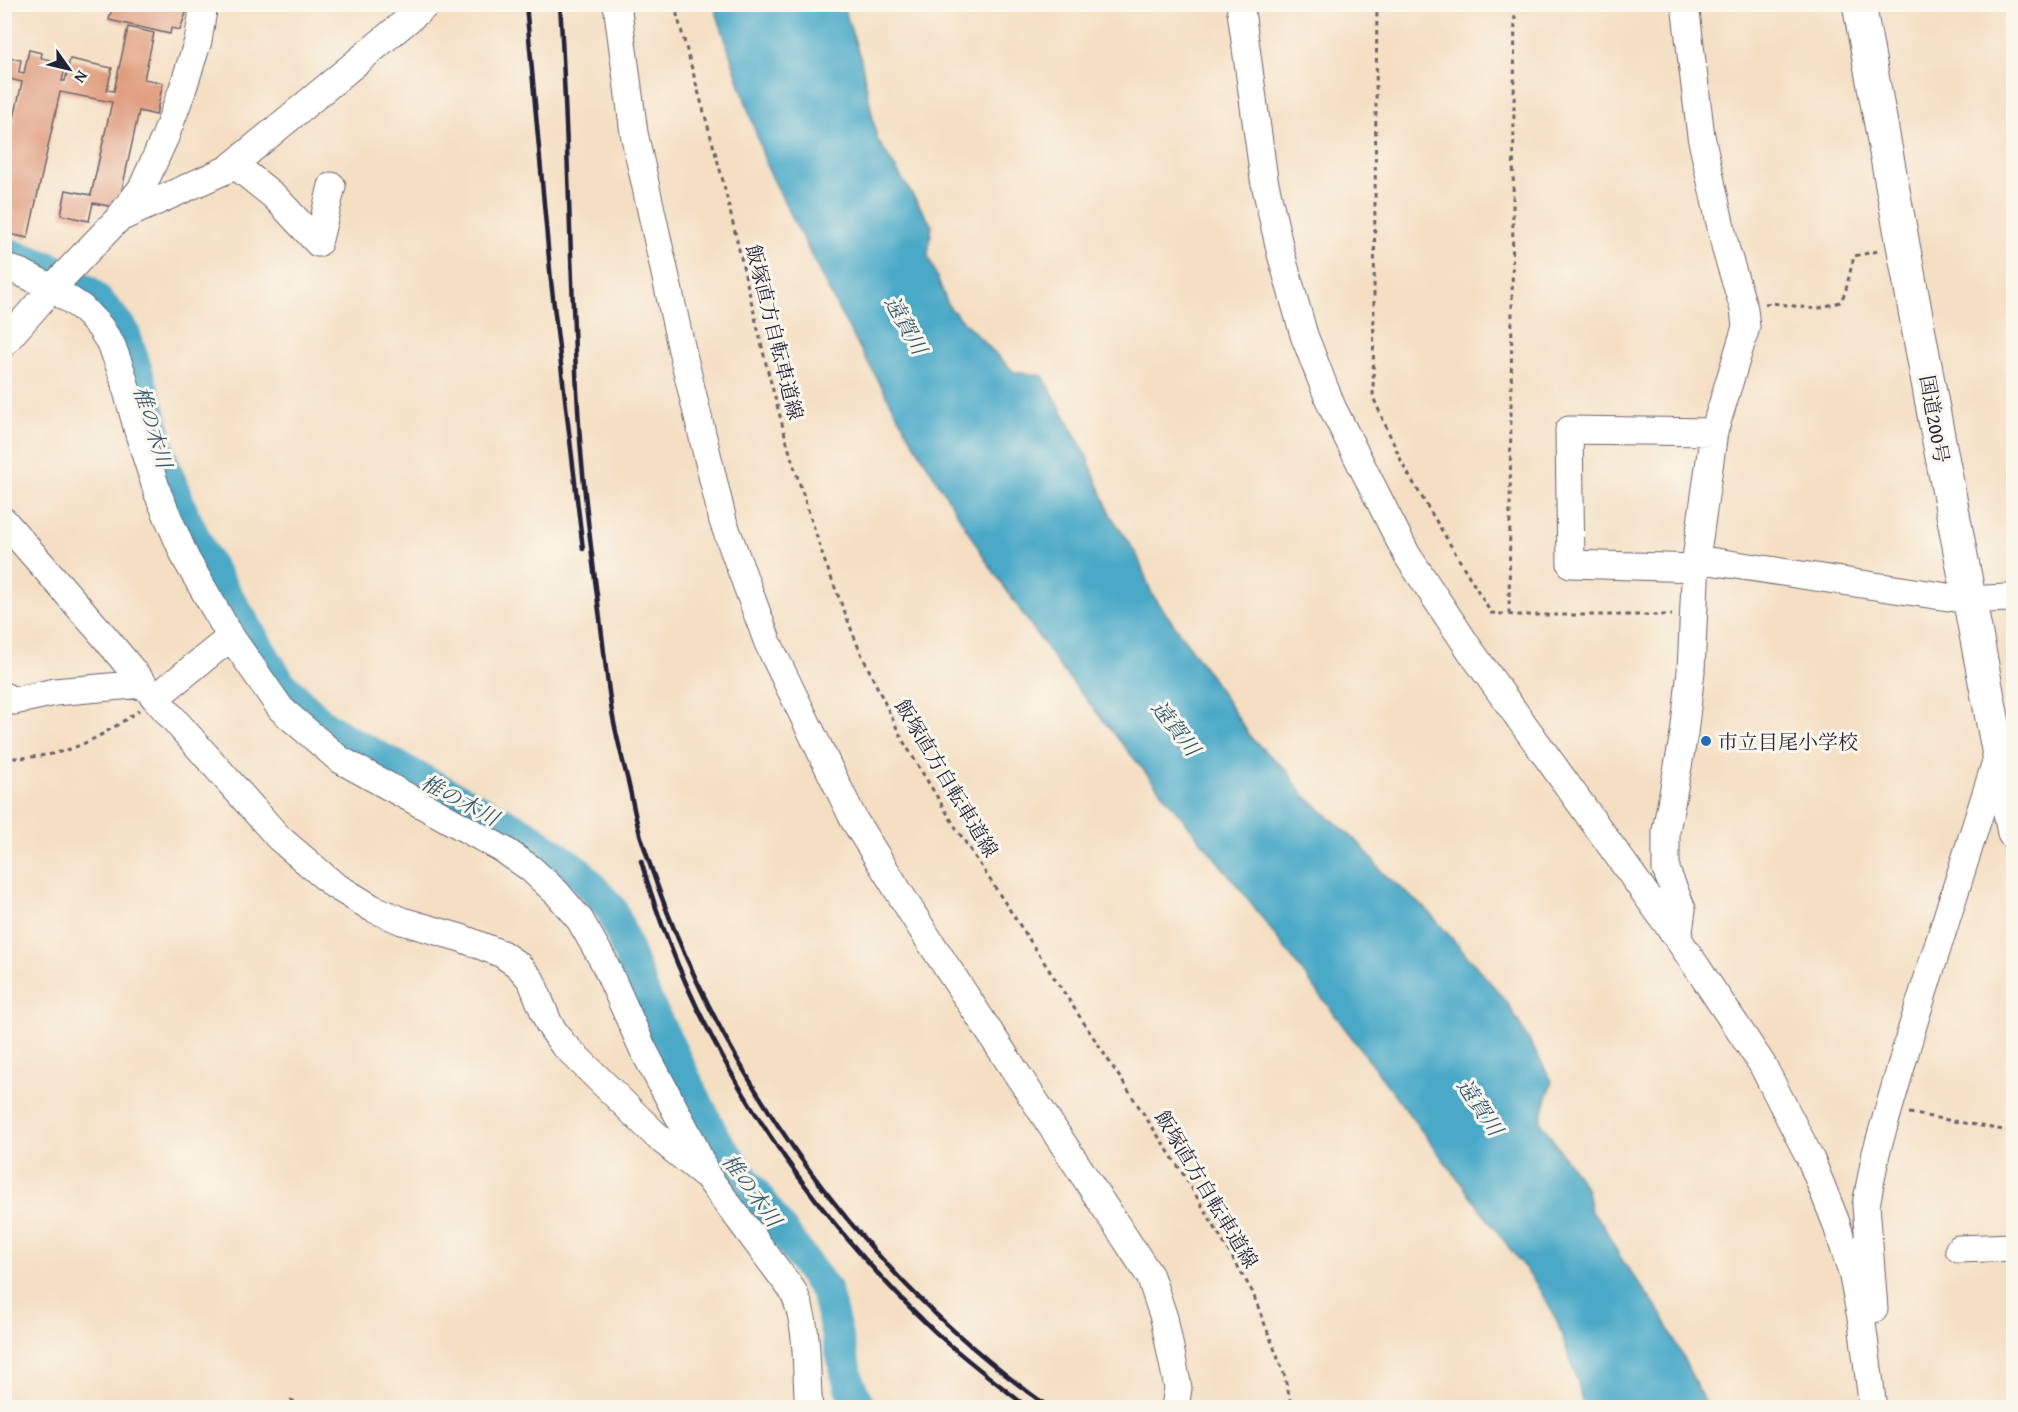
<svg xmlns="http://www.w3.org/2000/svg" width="2018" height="1412" viewBox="0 0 2018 1412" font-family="'Gentium Book Plus','Noto Serif JP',serif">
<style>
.water{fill:#48a9c7;stroke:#356681;stroke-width:1.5}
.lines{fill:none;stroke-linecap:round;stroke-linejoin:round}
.river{stroke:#48a9c7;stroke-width:32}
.building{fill:#df9b7d}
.minor-casing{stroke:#6c646b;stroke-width:29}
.highway-casing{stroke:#6c646b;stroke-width:35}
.path{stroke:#6c646b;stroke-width:3;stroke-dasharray:4.5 4.5;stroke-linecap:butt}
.minor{stroke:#fff;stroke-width:27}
.highway{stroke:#fff;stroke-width:33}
.rail{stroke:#22223b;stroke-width:4.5}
.poi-dot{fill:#1f6fb2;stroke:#fbf7ec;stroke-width:2}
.labels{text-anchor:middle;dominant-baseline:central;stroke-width:6;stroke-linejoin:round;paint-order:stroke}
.street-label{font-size:20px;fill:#22223b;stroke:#fbf7ec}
.poi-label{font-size:20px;fill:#22223b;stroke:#fbf7ec;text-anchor:start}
.water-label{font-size:21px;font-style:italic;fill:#315873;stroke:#fbf7ec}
</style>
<rect width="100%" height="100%" fill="#fbf7ec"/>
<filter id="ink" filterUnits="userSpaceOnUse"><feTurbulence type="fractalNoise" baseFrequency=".0167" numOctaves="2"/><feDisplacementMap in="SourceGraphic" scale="12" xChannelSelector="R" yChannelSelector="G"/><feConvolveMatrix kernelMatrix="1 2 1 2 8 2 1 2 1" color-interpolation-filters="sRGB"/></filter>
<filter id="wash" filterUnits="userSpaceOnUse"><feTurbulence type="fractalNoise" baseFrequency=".008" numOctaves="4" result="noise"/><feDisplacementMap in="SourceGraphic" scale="24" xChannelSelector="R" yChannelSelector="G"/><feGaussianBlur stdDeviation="1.35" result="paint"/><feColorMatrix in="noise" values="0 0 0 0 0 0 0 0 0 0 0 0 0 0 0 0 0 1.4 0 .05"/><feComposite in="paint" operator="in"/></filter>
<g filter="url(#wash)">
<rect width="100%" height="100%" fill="#f4dfc3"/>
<path class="water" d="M714,5H843L861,60L877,139L932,226L928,255L949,307L1014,372L1043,376L1086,455L1111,516L1137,555L1152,594L1209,674L1252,739L1286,770L1304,795L1360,844L1383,873L1429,912L1507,1002L1552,1081L1540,1121L1587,1190L1591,1212L1602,1223L1620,1257L1662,1315L1707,1407H1583L1578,1383L1557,1321L1535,1282L1245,895L1059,666L987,562L909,435L839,311L767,167Z"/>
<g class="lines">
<path class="river" d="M4,252L53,269L89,292L107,311L124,332L148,405L162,460L184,516L205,559L280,683L321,723L341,737L527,835L579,872L612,910L646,999L715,1139L826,1291L849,1384L860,1408"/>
</g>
<g id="blocks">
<path class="building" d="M113,4H189L180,30L171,28L170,34L109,20Z
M128,27L154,33L144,79L163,83L156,115L139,111L118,208L93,203L89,221L61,215L66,190L91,195L112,102L60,92L28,238L4,233V164L22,82L6,78L8,68L4,67V57L21,60L19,72L24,73L29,50L42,53L41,58L66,63L62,81H65L70,59L112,68L107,90L114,91Z"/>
</g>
</g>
<g filter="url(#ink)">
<use href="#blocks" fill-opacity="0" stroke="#6c646b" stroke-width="1.5"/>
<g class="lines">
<g class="minor-casing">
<path id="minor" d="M617,4L634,133L681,346L723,521L768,643L854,820L927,937L1150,1276L1164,1318L1178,1388L1175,1408
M1240,4L1264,179L1281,254L1304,335L1332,407L1407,555L1470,650L1678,939L1762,1064L1811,1160L1835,1220L1852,1272L1862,1323L1873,1408
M234,164L275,197L318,243L332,186
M120,218L228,169L427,4
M4,267L22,273L52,288L82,308L100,327L112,346L122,373L138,431L158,494L186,559L231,637L281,709L339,759L504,850L530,868L557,893L580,920L604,962L643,1049L691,1140L707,1176L793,1291C810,1326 805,1369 809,1408
M4,343L52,288L117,220L142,188L165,137L182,91L198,41L204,4
M4,521L104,636L155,698L279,838L334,885L372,908L402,921L461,938L502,954L518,965L531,980L549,1024L562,1043L658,1137L704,1174
M1696,559L1968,600L2006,598L2014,599
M1696,568L1571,564L1569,430L1714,432
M4,696L14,701L55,692L143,684
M155,698L231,637
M1678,939L1682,909L1666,870V831L1684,734L1691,671L1696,559L1714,432L1746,327L1744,309L1726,250L1701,136L1685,4
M1959,1249L2014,1247
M1874,1309L1866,1205L1876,1153L1913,1025L1999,752"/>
</g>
<g class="highway-casing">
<path id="highway" d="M1859,4L1935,420L2014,833"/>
</g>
<path class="path" d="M674,4L722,177L767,368L791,457L825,562L859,649L902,739L956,828L1187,1180L1252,1291L1284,1374L1292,1408
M1377,4L1373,397L1404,467L1491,613L1516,615H1672
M1765,304L1772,303L1816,309L1840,302L1845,293L1854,256L1878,251
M1509,614L1515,4
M4,758C62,759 93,743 139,710
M1909,1113L2014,1132
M286,1408L291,1400L305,1408"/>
<use href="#minor" class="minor"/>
<use href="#highway" class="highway"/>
<path class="rail" d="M526,4L551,281L583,549
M560,4C569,145 570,285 579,425C583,490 592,555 600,619C604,650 607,682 612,712C616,735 622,758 628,781C632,798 635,817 640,834C711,1063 854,1269 1050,1408
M641,861C693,1039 797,1199 930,1327C960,1356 995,1381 1028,1408"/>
</g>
</g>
<circle class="poi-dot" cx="1706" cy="741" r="6"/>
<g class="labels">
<g class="street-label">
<text transform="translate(775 332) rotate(76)">飯塚直方自転車道線</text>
<text transform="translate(1935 419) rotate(80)">国道200号</text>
<text transform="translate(947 778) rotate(59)">飯塚直方自転車道線</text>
<text transform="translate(1207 1189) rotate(59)">飯塚直方自転車道線</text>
</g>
<g class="poi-label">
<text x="1718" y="741">市立目尾小学校</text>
</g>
<g class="water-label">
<text transform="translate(906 325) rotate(61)">遠賀川</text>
<text transform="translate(153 427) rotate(73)">椎の木川</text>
<text transform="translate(1176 728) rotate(52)">遠賀川</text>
<text transform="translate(460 800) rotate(28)">椎の木川</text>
<text transform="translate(1480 1107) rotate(56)">遠賀川</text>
<text transform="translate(752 1190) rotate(54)">椎の木川</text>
</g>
</g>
<rect width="2018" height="1412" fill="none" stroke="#fbf7ec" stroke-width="24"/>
<g transform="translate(69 69) rotate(124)" stroke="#fbf7ec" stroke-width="4.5" paint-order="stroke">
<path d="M0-4.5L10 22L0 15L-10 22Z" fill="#22223b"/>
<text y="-9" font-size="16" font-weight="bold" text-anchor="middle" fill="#22223b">N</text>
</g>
</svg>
